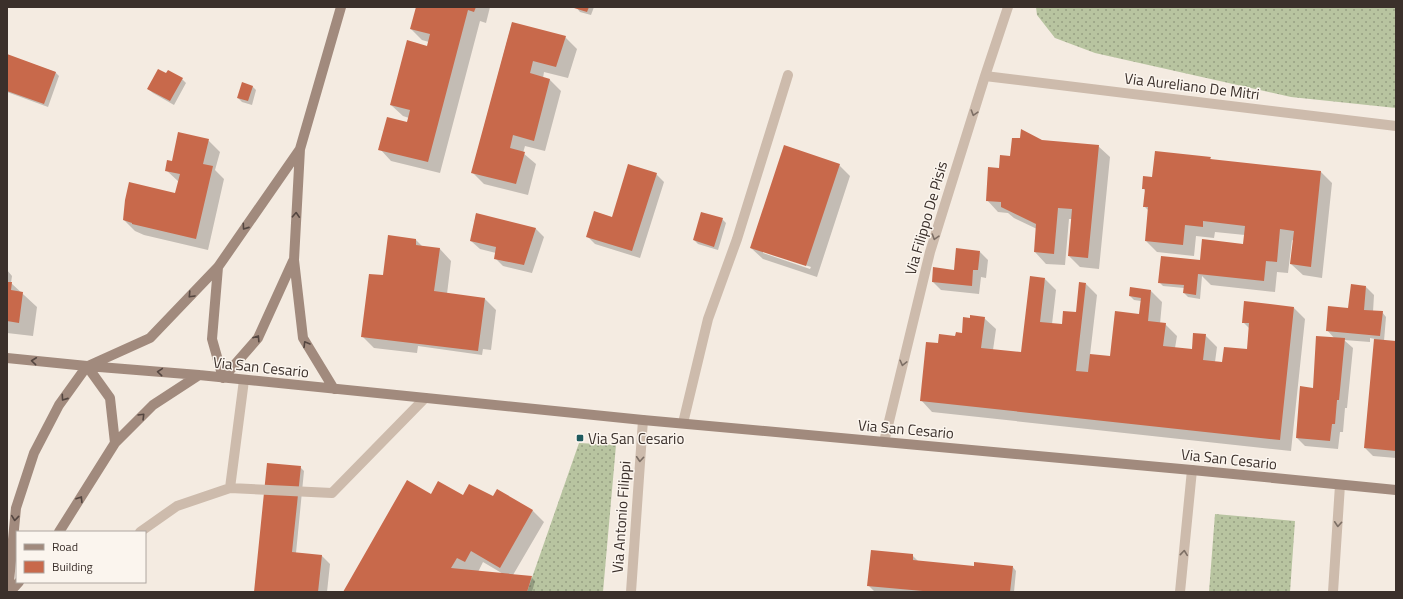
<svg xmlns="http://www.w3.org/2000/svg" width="1403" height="599" viewBox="0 0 1403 599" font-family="'Titillium Web',sans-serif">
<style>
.grass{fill:url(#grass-dots)}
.shadow{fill:#0003;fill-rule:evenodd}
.building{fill:#c8694b}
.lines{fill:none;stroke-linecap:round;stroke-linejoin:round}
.service{stroke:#cdbbac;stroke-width:10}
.minor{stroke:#cdbbac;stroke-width:10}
.secondary{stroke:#a18a7d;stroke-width:10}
.oneway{stroke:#7d6f65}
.oneway2{stroke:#544640}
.poi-dot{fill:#1f5a5e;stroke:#fbf5ee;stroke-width:1.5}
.labels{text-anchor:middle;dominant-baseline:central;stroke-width:3;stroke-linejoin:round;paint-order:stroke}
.street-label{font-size:15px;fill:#3b302b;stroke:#fbf5ee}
.poi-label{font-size:15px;fill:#3b302b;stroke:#fbf5ee;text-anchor:start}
</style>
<defs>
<pattern id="grass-dots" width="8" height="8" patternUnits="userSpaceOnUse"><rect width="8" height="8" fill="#b8c4a0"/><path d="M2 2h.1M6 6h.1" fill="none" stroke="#97a083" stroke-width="1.8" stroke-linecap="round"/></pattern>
</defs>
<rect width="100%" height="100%" fill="#f4ebe1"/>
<path class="grass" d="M1036,7H1396V108L1291,97L1095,53L1055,38L1037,15Z
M579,443L616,445L603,592H527Z
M1215,514L1295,521L1290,592H1209Z"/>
<path class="shadow" d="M417,7H490L486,23L480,21L440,173L391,161L380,149L407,123L409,118L403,116L391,105L428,47L429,42L422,40L411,29Z
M576,7H594L591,15L580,12Z
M512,23L565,37L577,49L568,78L544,72L543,78L550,80L561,91L545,151L525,146L523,153L536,164L528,195L484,184L472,172Z
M7,55L55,72L59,76L48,107L7,92Z
M167,74L182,79L186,83L174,105L153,93L148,89Z
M252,86L256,90L252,105L242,102L238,98Z
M208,140L220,152L215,170L224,179L208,250L144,235L135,231L124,220L176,194L179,182L166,170L172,162Z
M1041,141L1098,146L1110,157L1099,269L1080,267L1069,256L1072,219H1069L1065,265L1046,264L1035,252L1037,229L1014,218L1008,213L998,212L987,200L1000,169L1011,157Z
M1210,158L1213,161L1321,172L1332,183L1322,278L1303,275L1291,264L1294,241L1292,240L1288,273L1277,272L1275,292L1211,285L1202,276L1200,299L1188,297L1184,293V288L1163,286L1159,282L1244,245L1245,235L1215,232L1214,238L1196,236L1194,256L1157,252L1146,241L1149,211L1144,206L1146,192L1143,188L1153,178Z
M839,165L850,176L817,277L763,259L751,248ZM763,251L811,267L810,269L763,253Z
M656,174L664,182L640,258L595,244L587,236L613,218Z
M476,214L536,229L544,237L532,273L503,266L495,258L496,253L480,249L471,241Z
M722,219L726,223L718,250L698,244L694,240Z
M416,240L423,247L440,249L451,261L447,294L485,299L496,310L491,350L483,349L482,355L418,346L417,353L374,348L362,336L384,276Z
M980,252L988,260L986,278L981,277L979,294L941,290L933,282L955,271Z
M7,270L12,276L11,283L37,307L33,336L7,333Z
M1045,279L1056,290L1052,324L1062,325L1077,313L1086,284L1097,295L1090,355L1111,357L1140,315L1141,301L1134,300L1130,296L1151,291L1162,302L1160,324H1165L1177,336L1175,348L1192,350L1205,335L1217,347L1215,362L1223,363L1248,350L1250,329L1243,322L1294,308L1305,319L1291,451L932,412L921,400L939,344L963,334L984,318L996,329L993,350L1022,353Z
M1366,287L1374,295L1373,312H1382L1386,317L1384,341L1396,342V458L1373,456L1365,448L1375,339L1370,338V342L1344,340L1353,348L1347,408H1345L1343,432H1340L1338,449L1305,446L1297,438L1314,389L1335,339L1327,330L1349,309Z
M300,467L304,471L296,553L322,556L330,564L327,592H255Z
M497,490L533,511L544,522L513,575L531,577L535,581L532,592H344L431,495L493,497ZM483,562L505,575L478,572Z
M912,555L919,562L975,567L1012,566L1016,571L1014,592H875L868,585Z"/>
<path class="building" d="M416,7H476L474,12L468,10L428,162L378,150L387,117L407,122L410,110L390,105L407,40L427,46L430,34L410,29Z
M575,7H589L587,12L574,8Z
M512,22L566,36L556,67L533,61L530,73L550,79L534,141L513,135L510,148L525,152L516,184L471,173Z
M7,54L56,72L44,104L7,91Z
M158,69L166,73L168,70L183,78L170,101L147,89Z
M242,82L253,86L248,101L237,98Z
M1021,129L1042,140L1099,145L1088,258L1068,256L1072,209L1058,208L1054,254L1034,252L1036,224L1001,207V202L986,201L988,167L999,168L1000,155L1010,156L1012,138H1020Z
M178,132L209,139L203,164L213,166L196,239L132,224V223L123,220L125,200L129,182L175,193L180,174L165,171L167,160L172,161Z
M784,145L840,164L806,266L750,248Z
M1155,151L1211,157L1210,159L1321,171L1311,267L1290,264L1294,231L1280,229L1277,262L1266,261L1264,281L1198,274L1196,295L1183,293L1184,285L1158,283L1161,256L1200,260L1202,239L1243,244L1245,226L1203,221V227L1185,225L1183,245L1145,241L1148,207H1143L1145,189H1142L1143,176L1152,177Z
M628,164L657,173L632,251L586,237L594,211L612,217Z
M701,212L723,218L714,247L693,240Z
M476,213L536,228L524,265L494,259L496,247L470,241Z
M388,235L416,239V245L440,248L434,291L485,298L478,351L361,337L369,274L383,275Z
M956,248L980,251L978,270H973L972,286L932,282L933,267L954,270Z
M1030,276L1045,278L1040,322L1062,324L1063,311L1076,312L1079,282L1086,283L1076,371L1088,372L1090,354L1110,356L1115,311L1139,314L1141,298L1129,296L1130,287L1151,290L1148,321L1166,323L1163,346L1192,349L1193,333L1206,334L1203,360L1222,362L1224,347L1247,349L1249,323H1242L1244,301L1294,307L1280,440L920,401L926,342L938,343L939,334L955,336L956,332L962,333L963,317L970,318V315L985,317L981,348L1021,352Z
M7,282H12L11,290L23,292L19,323L7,321Z
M1351,284L1366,286L1364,310L1383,311L1380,336L1326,331L1328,306L1348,308Z
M1316,336L1345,338L1339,400H1337L1335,424H1332L1330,441L1296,438L1300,386L1313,388Z
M1374,339L1396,341V451L1364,448Z
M267,463L301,466L292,552L322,555L318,592H254Z
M407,480L431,494L438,481L463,495L469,484L493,496L497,489L533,510L500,568L471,551L465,562L457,558L451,568L532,576L527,592H343Z
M871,550L913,554V560L974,566V562L1013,566L1010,592H934L867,586Z"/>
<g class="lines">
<path class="service" d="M244,380L230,488L332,493L425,398
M683,423L708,319L737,239L788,75
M140,532L177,506L230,488"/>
<path class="minor" d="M985,76L1396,126
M884,442L930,252L985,76L1008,7
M631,592L643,420
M1180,592L1192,470
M1333,592L1340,485"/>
<path class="secondary" d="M218,267L212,339L223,378
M7,358L87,366L199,375L643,420L1192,470L1396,490
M87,366L110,398L115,443
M88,366L150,338L218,267L300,149
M223,378L258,338L293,261
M334,389L303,338L294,260L300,149L341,7
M59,532L115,443L153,405L199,375
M8,592L16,508L34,453L59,405L87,366
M10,592L19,582"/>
</g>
<defs><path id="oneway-chevron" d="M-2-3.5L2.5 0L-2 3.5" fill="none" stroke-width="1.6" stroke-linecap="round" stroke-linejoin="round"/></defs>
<g class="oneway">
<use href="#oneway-chevron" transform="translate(974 113) rotate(107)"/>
<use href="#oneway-chevron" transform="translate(935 237) rotate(107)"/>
<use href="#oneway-chevron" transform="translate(903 363) rotate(104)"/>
<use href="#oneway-chevron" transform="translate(640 459) rotate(94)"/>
<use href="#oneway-chevron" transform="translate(1338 524) rotate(94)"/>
<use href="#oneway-chevron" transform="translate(1184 553) rotate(-84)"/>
</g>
<g class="oneway2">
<use href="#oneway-chevron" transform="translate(296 215) rotate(-87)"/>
<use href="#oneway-chevron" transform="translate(245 227) rotate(125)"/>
<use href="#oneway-chevron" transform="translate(191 295) rotate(133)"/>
<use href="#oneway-chevron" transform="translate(257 338) rotate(-57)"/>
<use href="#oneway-chevron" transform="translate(306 344) rotate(-121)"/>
<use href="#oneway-chevron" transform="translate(34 361) rotate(-174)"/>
<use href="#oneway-chevron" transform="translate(160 372) rotate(-175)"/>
<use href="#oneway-chevron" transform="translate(64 398) rotate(125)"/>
<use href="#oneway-chevron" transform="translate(142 416) rotate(-45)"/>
<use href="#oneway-chevron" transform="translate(80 499) rotate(-58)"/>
<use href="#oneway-chevron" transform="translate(15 518) rotate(96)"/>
</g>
<rect class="poi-dot" x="576" y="434" width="8" height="8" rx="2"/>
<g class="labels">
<g class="street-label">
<text transform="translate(1192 86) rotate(7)">Via Aureliano De Mitri</text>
<text transform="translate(926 218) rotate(-74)">Via Filippo De Pisis</text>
<text transform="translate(261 367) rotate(6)">Via San Cesario</text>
<text transform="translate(906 429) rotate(5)">Via San Cesario</text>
<text transform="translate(1229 459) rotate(6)">Via San Cesario</text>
<text transform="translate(621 517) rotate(-86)">Via Antonio Filippi</text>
</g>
<g class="poi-label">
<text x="588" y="438">Via San Cesario</text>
</g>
</g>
<rect width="1403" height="599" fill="none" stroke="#3b302b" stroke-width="16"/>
<rect x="16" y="531" width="130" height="52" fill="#fbf5ee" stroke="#aea6a0"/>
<rect x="24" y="544" width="20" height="6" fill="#a18a7d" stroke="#aea6a0"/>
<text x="52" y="551" font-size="12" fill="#3b302b">Road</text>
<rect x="24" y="561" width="20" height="12" fill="#c8694b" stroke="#aea6a0"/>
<text x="52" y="571" font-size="12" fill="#3b302b">Building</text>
</svg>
